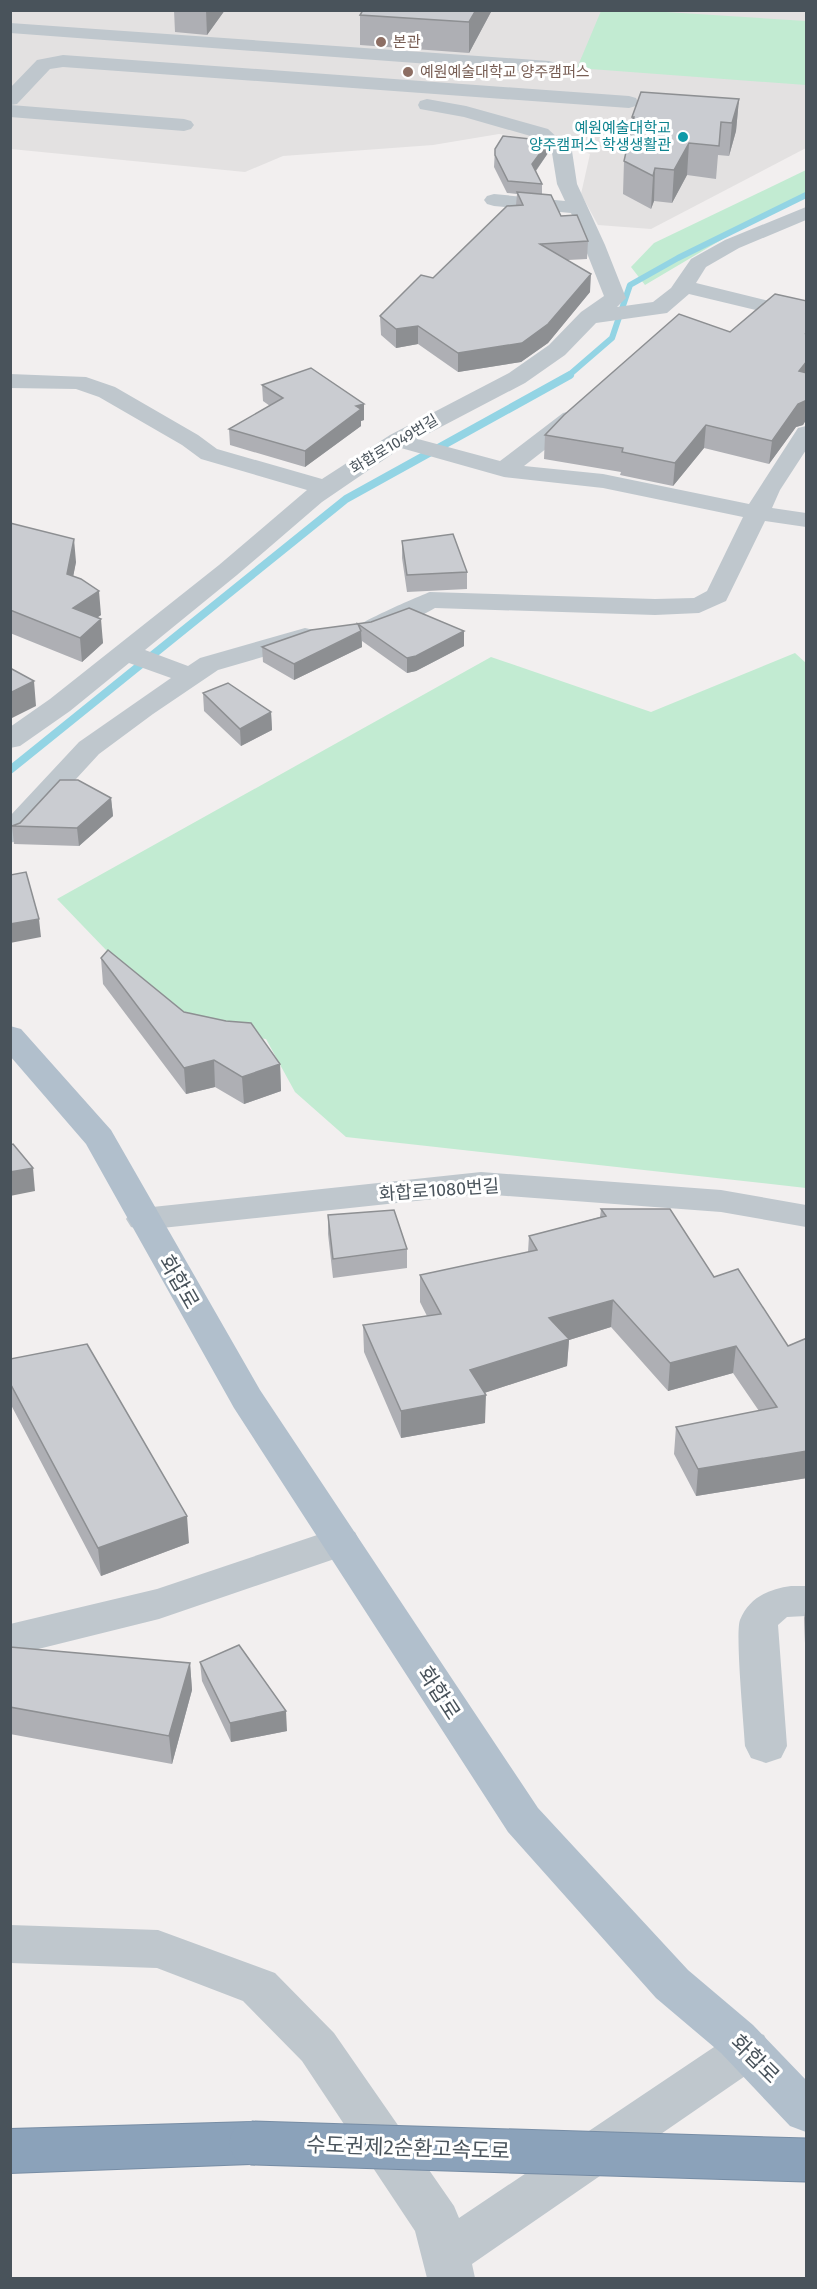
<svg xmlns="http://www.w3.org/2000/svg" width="817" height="2289" viewBox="0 0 817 2289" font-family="'Fira Sans','Noto Sans KR',sans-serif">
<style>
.education{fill:#e3e1e1}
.green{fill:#c2ebd2}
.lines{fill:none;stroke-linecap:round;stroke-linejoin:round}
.stream-far1{stroke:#93d4e4;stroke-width:6}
.stream{stroke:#93d4e4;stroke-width:8}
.highway-casing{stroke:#778da5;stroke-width:2}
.minor{fill:#bfc7cd;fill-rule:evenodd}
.major{fill:#b1bfcc;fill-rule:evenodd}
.highway{fill:#8ba2ba;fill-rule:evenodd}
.highway-bridge-casing{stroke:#778da5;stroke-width:45;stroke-linecap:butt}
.highway-bridge{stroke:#8ba2ba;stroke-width:43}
.wall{fill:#aeafb4}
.shaded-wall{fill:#8d8f92}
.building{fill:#caccd1;stroke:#8d8f92;stroke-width:1.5}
.education-dot{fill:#8d6e63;stroke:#fff;stroke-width:2}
.culture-dot{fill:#0f9aa8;stroke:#fff;stroke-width:2}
.labels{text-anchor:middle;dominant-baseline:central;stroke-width:6;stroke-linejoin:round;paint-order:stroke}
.far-education-label{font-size:15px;fill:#785e54;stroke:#fff;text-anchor:start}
.far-culture-label{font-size:15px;fill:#0d838f;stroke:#fff;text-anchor:end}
.far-street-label{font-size:15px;fill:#49535b;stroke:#fff}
.street-label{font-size:18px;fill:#49535b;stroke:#fff}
.near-street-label{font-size:21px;fill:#49535b;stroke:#fff}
</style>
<rect width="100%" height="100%" fill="#f2efef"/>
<path class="education" d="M10,11H806V148L651,229L598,225L581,194L590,154L561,143L499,134L433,145L283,156L245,172L11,149Z"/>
<path class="green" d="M601,11H650L806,21V85L577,68Z
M806,170V195L770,211L645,285L631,267L654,243Z
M795,653L806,663V1188L346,1137L295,1092L266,1039L181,1028L57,899L491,657L651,712Z"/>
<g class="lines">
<path class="stream-far1" d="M568,376L612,338L630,285L678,258L806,195"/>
<path class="stream" d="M10,770L346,499L570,375"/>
<g class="highway-casing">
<path id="highway" d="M251,2122L267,2128L274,2143L267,2158L251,2164L10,2173V2129Z"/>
</g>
<path class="minor" d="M10,23L549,61L556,63L558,67L556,71L549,73L10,33Z
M63,55L629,96L636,98L638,102L636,106L629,108L63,67L50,69L17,104L11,105L184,119L191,121L194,125L191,129L184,131L10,117V88L37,60Z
M427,99L466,106L548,129L572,151L577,184L605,245L626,298L617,307L653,302L671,288L691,259L725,240L806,207V220L739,248L706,267L696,283L806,310V322L689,294L667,313L596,323L565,355L525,383L418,439L500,461L563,413L571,411L579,413L583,418L579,423L524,466L603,474L749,504L798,428L806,426V450L780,490L772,508L806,513V527L765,521L726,601L699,613L655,615L435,608C414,619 385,639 361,633L357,627C360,622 421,595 430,592L655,599L694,598L707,591L743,517L603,488L504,477L401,448L322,502L237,575L145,650L188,666L200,658L305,628L314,630L318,636L314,642L218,670L153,714L99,754L20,840L10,843V816L79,742L171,678L129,663L70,711L20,746L10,748V727L50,699L219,565L307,490L201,459L182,445L99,397L76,389L10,388V374L86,377L115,387L198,435L217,449L322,479L390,435L509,373L549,345L581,312L604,296L571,213L494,206L487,204L484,200L487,196L494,194L565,201L557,184L552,153L534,137L464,117L420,109L418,105L420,101Z
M481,1172L721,1190L806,1205V1227L721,1212L481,1194L143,1230L131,1227L126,1219L131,1211L143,1208Z
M341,1527L355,1532L360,1542L355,1552L159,1619L10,1656V1624L157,1589Z
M791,1586H806V1616L787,1617L778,1625L787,1746L781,1758L766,1763L751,1758L745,1746C744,1726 735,1633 740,1620C749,1598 768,1589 791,1586Z
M10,1925L158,1930L275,1973L334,2033L454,2206L459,2218L732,2035L748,2029L764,2035L771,2049L764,2063L472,2264L475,2278H427L415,2231L302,2061L243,2001L157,1968L10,1963Z"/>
<path class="major" d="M10,1026L21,1029L111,1130L260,1390L538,1808L688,1970L753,2025L806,2080V2132L790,2126L721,2053L656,1998L508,1832L234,1408L86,1144L10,1056Z"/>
<use href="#highway" class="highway"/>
<g class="highway-bridge-casing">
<path id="highway-bridge" d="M251,2143L806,2160"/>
</g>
<use href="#highway-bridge" class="highway-bridge"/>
</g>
<path class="wall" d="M174,10H225L207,35L175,32Z
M363,10H492L469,53L360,45V15Z
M739,99L736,131L729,156L718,155L716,179L687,175L672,203L654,201L651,209L623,194L624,161L631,129L632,117Z
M549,141L548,153L536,171L542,184V195L561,216L588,241L587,259L568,260L590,292L548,343L521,362L458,372L418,344L396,348L381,335L380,316L433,278L516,205L517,194L507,193L494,167L495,149Z
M807,301V418L803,425L796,427L769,464L704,448L673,486L620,475L621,472L544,459L545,435L730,332Z
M262,385L364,404V420L361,421V426L305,467L230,445L229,429L270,406L263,401Z
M10,523L76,562L73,576L101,615L98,617L103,643L82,662L10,633Z
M402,541L467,572V589L407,592L402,558Z
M371,622L464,631V646L416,671L407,673L362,641V647L294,680L263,662L262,647Z
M203,693L271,712L272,730L241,746L204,711Z
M111,798L113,816L79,846L14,844L12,826Z
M101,958L184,1012L280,1064L281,1091L244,1104L215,1087L186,1094L103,984Z
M601,1209L714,1277L788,1346L807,1338V1478L696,1496L674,1454L676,1427L759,1411L733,1373L668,1391L611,1327L569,1340L567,1366L484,1393L485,1423L401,1438L364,1352L363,1325L427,1316L420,1302V1275L528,1252L529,1236L600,1217Z
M328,1215L407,1249V1268L333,1278L328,1234Z
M10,1359L189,1543L101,1576L10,1403Z
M807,1598V1694L804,1618Z
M10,1647L190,1663L192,1690L172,1764L10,1734Z
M200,1662L287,1731L231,1742L202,1681Z"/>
<path class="shaded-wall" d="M206,10H225L207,35Z
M476,10H492L469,53V22Z
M739,99L736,131L729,156L732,123Z
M549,141L548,153L532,176V164Z
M689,143L687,175L672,203L674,170Z
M655,168L654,201L651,209L653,176Z
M591,274L590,292L548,343L521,362L458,372V353Z
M418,326V344L396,348V329Z
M807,361V381L799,371Z
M807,399V418L803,425L796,427L769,464L772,441L798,404Z
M364,404V420L361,421V426L305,467V451L356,406Z
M706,425L704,448L673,486L675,463Z
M74,539L76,562L69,598L67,574Z
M99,591L101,615L75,632L73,608Z
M101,619L103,643L82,662L80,638Z
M361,631L362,647L294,680V664Z
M464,631V646L416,671L407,673V658Z
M34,681L36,706L10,719V693Z
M271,712L272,730L241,746L240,729Z
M111,798L113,816L79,846L77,828Z
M39,919L41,937L10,943V924Z
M214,1060L215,1087L186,1094L184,1068Z
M280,1064L281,1091L244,1104L242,1077Z
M33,1168L35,1191L10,1196V1172Z
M613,1300L611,1327L569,1340L567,1366L469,1398L470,1370L549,1318Z
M736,1346L733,1373L668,1391L670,1363Z
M486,1395L485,1423L401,1438V1411Z
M807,1451V1478L696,1496L698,1469Z
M187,1516L189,1543L101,1576L98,1548Z
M190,1663L192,1690L172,1764L169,1736Z
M286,1711L287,1731L231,1742L230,1723Z"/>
<path class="building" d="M363,10H476L469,22L360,15Z
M641,92L739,99L732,123L721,122L719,146L689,143L674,170L655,168L653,176L624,161L634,117H632Z
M503,136L549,141L532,164L542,184L508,181L495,155V149Z
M517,192L551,195L561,216L577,215L588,241L540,244L591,274L548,324L522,343L458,353L418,326L396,329L380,316L421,275L433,278L507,206L523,205Z
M775,294L807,301V333L805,334H807V361L799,371L807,373V399L805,401L798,404L772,441L706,425L675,463L622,452L623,448L545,435L564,415L679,314L730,332Z
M311,368L364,404L356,406L361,409L305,451L229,429L283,398L262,385Z
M10,523L74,539L67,574L81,579L99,591L73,608L101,619L80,638L10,610Z
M453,534L467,572L407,575L402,541Z
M409,608L464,631L416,656L407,658L358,624L361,631L294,664L262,647L311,630L371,622Z
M10,668L34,681L10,693Z
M228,683L271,712L240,729L203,693Z
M60,780H78L111,798L77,828L12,826L20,823Z
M26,872L39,919L10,924V875Z
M108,950L184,1012L226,1021L251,1023L280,1064L242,1077L214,1060L184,1068L101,958Z
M13,1144L33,1168L10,1172V1145Z
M601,1209H670L714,1277L738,1269L788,1346L807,1338V1451L698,1469L676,1427L777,1407L736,1346L670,1363L613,1300L549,1318L569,1339L470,1370L486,1395L401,1411L363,1325L441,1314L420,1275L537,1250L529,1236L606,1216Z
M394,1210L407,1249L333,1259L328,1215Z
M87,1344L187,1516L98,1548L10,1383V1359Z
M239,1645L286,1711L230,1723L200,1662Z
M10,1647L190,1663L169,1736L10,1707Z"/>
<g class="education-dot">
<circle cx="381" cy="42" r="6"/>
<circle cx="408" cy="72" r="6"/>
</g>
<circle class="culture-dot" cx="683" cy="137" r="6"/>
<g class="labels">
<g class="far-education-label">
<text x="393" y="42">본관</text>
<text x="420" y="72">예원예술대학교 양주캠퍼스</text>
</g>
<g class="far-culture-label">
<text x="671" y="128">예원예술대학교<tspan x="671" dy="17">양주캠퍼스 학생생활관</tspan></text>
</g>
<g class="far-street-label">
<text transform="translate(394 444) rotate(-31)">화합로1049번길</text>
</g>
<g class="street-label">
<text transform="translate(439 1190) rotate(-4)">화합로1080번길</text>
</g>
<g class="near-street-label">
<text transform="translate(179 1282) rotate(60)">화합로</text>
<text transform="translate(439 1693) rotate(57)">화합로</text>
<text transform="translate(755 2059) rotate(45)">화합로</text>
<text transform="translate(408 2148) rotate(2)">수도권제2순환고속도로</text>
</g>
</g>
<rect width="817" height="2289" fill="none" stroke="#49535b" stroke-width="24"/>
</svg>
